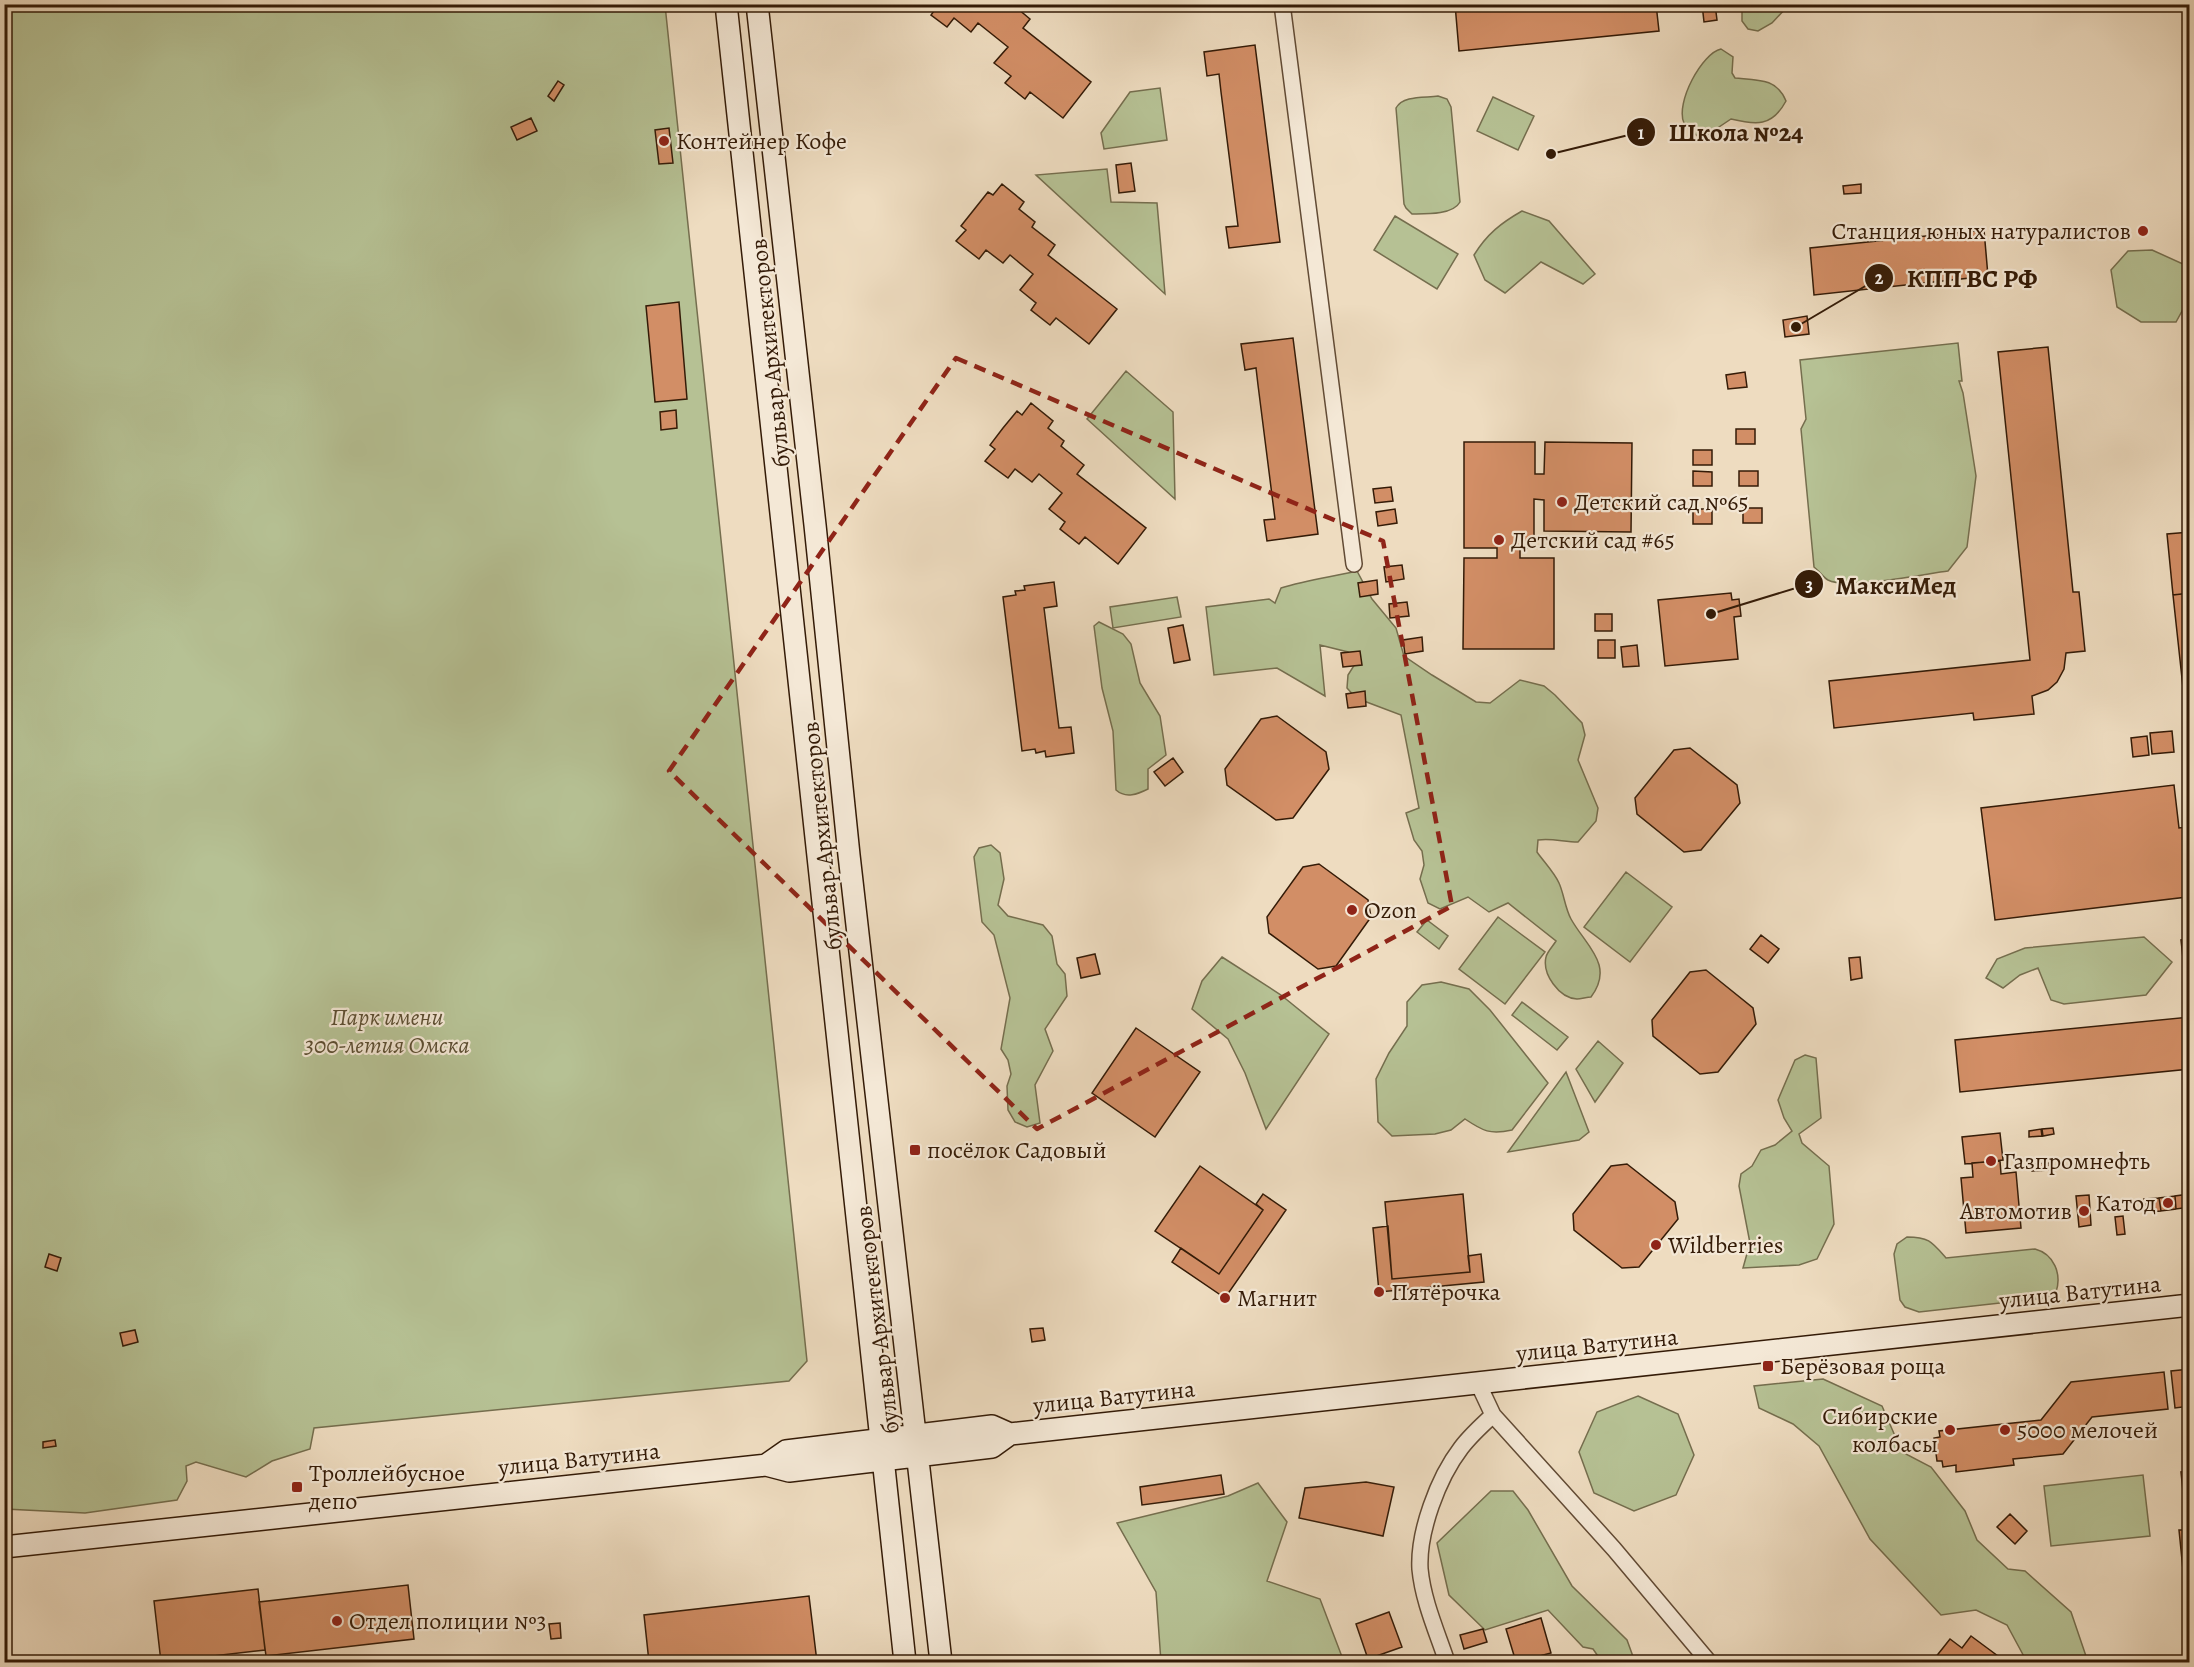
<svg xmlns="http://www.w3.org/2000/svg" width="2194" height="1667" viewBox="0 0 2194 1667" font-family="Alegreya,serif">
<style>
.green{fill:#b6c194;stroke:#756e4e;stroke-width:1.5}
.building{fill:#d28e66;stroke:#341b07;stroke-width:1.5}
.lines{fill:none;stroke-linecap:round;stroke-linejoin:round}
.minor-casing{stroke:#624b35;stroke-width:18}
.secondary-casing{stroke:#341b07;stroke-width:24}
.minor{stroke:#f4e8d6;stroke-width:15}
.secondary{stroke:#f4e8d6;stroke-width:21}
.marked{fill:none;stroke:#8f2418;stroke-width:4.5;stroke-dasharray:12 8;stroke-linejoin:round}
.poi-dot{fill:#8f2418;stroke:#f4e8d6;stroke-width:2}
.labels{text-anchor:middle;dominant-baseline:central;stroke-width:4.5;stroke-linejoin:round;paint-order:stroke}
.poi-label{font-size:24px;fill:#341b07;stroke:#f4e8d6;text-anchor:start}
.street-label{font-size:24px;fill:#341b07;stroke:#f4e8d6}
.park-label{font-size:24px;font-style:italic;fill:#5b4d31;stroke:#f4e8d6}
.leader{fill:none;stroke:#341b07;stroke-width:2}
.callout-dot{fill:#341b07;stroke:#f4e8d6;stroke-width:2}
.mark-label{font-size:18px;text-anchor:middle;font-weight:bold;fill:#fff}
.callout-label{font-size:26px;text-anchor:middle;font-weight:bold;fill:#341b07;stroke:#f4e8d6;stroke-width:4.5;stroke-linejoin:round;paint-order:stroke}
</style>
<rect width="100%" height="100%" fill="#eedcc0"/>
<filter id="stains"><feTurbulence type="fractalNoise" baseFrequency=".00333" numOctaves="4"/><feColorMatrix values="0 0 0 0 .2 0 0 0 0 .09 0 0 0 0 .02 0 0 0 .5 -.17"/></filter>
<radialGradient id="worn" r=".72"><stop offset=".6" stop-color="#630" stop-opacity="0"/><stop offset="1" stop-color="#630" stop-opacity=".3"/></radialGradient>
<path class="green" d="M5,5H665L807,1361L789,1381L314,1428L310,1449L272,1461L246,1477L196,1462L186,1466L187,1481L177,1500L85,1513L5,1509Z
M1742,5H1786V8L1772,23L1758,31L1748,29L1742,21Z
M1721,49L1733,57L1732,73L1735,78C1757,80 1777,78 1786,101C1772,127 1756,125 1731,119L1701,139C1696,134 1687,129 1684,123C1675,103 1702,53 1721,49Z
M1160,88L1167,140L1104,149L1101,133L1130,92Z
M1438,96L1447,99L1451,107L1460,202C1453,215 1426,214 1412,214L1406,208L1404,204L1396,108C1403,95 1425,98 1438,96Z
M1493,97L1534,116L1518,150L1477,131Z
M1107,169L1111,202L1157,203L1165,294L1036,175Z
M1522,211L1549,221L1595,274L1583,284L1541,262L1505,293L1485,280L1474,255C1487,234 1501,223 1522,211Z
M1395,216L1458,254L1437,289L1374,250Z
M2152,250L2183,264L2188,300L2176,322H2141L2117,307L2111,270L2128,251Z
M1958,343L1962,381H1959L1963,393L1976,476L1967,547L1948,571C1924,574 1846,590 1828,580C1823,577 1819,571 1814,567L1801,429L1806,419L1800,360Z
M1126,371L1173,412L1175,499L1087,419Z
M1357,571L1372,599L1396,628L1404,656L1432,675L1476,702L1490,703L1520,680L1544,686L1555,695L1582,723L1585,735L1578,760L1598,808L1596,821L1578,842C1564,842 1552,838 1538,840L1537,852C1544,862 1554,872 1559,883C1564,894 1565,908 1571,919C1586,946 1615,965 1591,997C1587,997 1581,999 1577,999C1559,998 1542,974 1546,957C1547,952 1553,946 1556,941L1508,903L1489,912L1468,897L1440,909L1428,903L1420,879L1424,865L1422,851L1414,840L1406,813L1419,808L1401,715L1356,698L1347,688L1348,675L1355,664L1348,652L1320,645L1325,696L1277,668L1214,675L1206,607L1269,599L1275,603L1281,588C1306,580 1331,577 1357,571Z
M1177,597L1181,617L1113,628L1110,607Z
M1099,622L1123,634L1131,644L1140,683L1160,716L1166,755L1148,769V789C1138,794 1126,799 1116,790L1113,731L1102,688L1094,626Z
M991,845L1000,853L1004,879L998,905L1008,916L1043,925L1052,936L1057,964L1065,974L1067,996L1045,1029L1053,1051L1035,1085L1040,1123L1027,1127L1015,1122L1008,1110L1007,1086L1011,1074L1008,1060L1001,1049L1010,998L994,935L982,922L974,857L979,848Z
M1626,872L1672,907L1630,962L1584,927Z
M1498,917L1545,952L1505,1004L1459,969Z
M1427,920L1448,936L1439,949L1417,932Z
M2144,937L2172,962L2146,995L2064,1004L2051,1000L2038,968L2020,975L2003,988L1986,978L1997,959L2025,948Z
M1222,957L1281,995L1329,1034L1266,1129L1245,1073L1228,1039L1192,1009L1202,981Z
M1441,982L1469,989L1490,1010L1548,1083L1512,1130C1490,1135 1483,1131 1465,1119L1451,1130L1435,1134L1392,1136L1378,1122L1376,1079L1389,1053L1407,1026V1002L1422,985Z
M1522,1002L1568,1037L1557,1050L1512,1015Z
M1598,1041L1623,1063L1595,1102L1576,1069Z
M1805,1055L1816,1058L1821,1118L1799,1134L1802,1143L1829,1166L1834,1224L1817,1259L1799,1265L1743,1268L1750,1243L1739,1186L1741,1174L1752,1166L1761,1150L1775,1145L1792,1131L1784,1118L1778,1100L1795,1060Z
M1566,1072L1589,1132L1579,1140L1508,1152Z
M1907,1237C1929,1237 1932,1242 1946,1258L2035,1249C2054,1254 2062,1274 2056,1292L2046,1298L1919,1312L1905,1307L1900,1300L1894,1254L1897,1244Z
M1823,1379L1882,1406L1902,1452L1931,1467L1965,1511L1977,1540L2008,1569L2025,1571L2071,1612L2088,1662H2027L2007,1625L1976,1610L1941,1615L1870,1539L1819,1446L1793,1424L1759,1408L1754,1386Z
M1638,1396L1678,1414L1694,1455L1676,1495L1634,1511L1594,1493L1579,1452L1597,1412Z
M2143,1475L2150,1536L2051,1546L2044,1486Z
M1258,1483L1287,1522L1267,1581L1320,1599L1344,1662H1161L1156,1592L1117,1523L1228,1496Z
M1491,1491H1513L1528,1510L1572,1586L1627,1640L1635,1662H1602L1593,1649L1583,1647L1548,1610L1485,1630L1449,1595L1437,1543Z"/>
<path class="building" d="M553,4H567L568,10L553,11Z
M939,4H1012L1030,19L1023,28L1091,82L1063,118L1030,92L1025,99L1005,83L1011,76L994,63L1008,47L978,23L971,32L954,18L947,27L931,15Z
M1455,4H1656L1659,31L1459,51Z
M1702,4H1715L1717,20L1704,22Z
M1255,45L1280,242L1229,248L1226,227L1238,226L1221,92L1219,74L1207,76L1204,52Z
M558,81L564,85L554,101L548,96Z
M531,118L537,131L517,140L511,127Z
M669,128L673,163L659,164L655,130Z
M1131,163L1135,191L1119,193L1116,165Z
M1002,184L1024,202L1019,209L1035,222L1032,227L1055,245L1048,255L1117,309L1089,344L1056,318L1050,325L1031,310L1036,303L1020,290L1033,274L1010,255L1003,263L986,250L979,259L956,241L966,230L961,226L988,192L993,195Z
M1861,184V193L1844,194L1843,186Z
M1984,230L1988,276L1814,295L1810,248Z
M679,302L687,399L655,402L646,306Z
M1807,316L1809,334L1785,337L1783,320Z
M1293,338L1318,534L1267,541L1264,520L1275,519L1258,385L1256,368L1245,370L1241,344Z
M2048,347L2073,592H2079L2085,651L2066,653L2064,669L2057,682L2048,690L2032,696L2034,714L1974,720L1973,713L1834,728L1829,681L2030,660L1998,352Z
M1745,372L1747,387L1728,389L1726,375Z
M1031,403L1053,421L1048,428L1064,441L1061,446L1084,465L1077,474L1146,528L1118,564L1085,537L1079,544L1060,529L1065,522L1049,509L1062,493L1039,474L1032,482L1015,469L1008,478L985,461L995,449L990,445L1003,428L1017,411L1022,415Z
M676,410L677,428L661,430L660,412Z
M1736,429H1755V444H1736Z
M1464,442H1535V474H1544L1545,442L1632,443L1631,532L1544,531V500L1534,499V548H1520V558H1554V649H1463L1464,558H1497V548H1464Z
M1693,450H1712V465H1693Z
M1693,471L1712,472V486H1693Z
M1739,471H1758V486H1739Z
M1391,487L1393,501L1375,503L1373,489Z
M1743,508H1762V523H1743Z
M1395,509L1397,523L1378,526L1376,512Z
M1693,509H1712V524H1693Z
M2190,532V593L2173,595L2167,534Z
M1402,565L1404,579L1386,582L1384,567Z
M1377,580L1378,594L1360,597L1358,583Z
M1054,582L1057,606L1044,608L1059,728L1071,727L1074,753L1046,757L1045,751L1036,753L1035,749L1022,751L1003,597L1016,595L1015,591L1025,590L1024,586Z
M1731,593L1732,600L1739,599L1741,616L1734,617L1738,659L1665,666L1658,600Z
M2190,593V696L2184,697L2173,595Z
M1407,602L1409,616L1390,618L1389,604Z
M1595,614H1612V631H1595Z
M1183,625L1190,660L1174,663L1168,628Z
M1422,637L1423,651L1405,654L1403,640Z
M1598,640H1615V658H1598Z
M1637,645L1639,666L1623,667L1621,647Z
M1360,651L1362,665L1343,667L1341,653Z
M1365,691L1366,706L1348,708L1346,694Z
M1277,716L1326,752L1329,769L1293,818L1276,820L1227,785L1225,769L1261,719Z
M2172,731L2174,752L2152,754L2150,733Z
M2147,736L2149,755L2133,757L2131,738Z
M1690,748L1737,785L1740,803L1701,850L1684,852L1637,814L1635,798L1674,750Z
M1173,758L1183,772L1165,786L1154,772Z
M2174,785L2179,828L2187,827L2190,868L2184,869L2187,897L1995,920L1981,808Z
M1319,864L1368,900L1371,917L1336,966L1318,969L1269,933L1267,917L1303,867Z
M1761,935L1779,949L1768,963L1750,949Z
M2190,939V986H2186L2181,940Z
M1095,954L1100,974L1081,978L1077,958Z
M1860,957L1862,978L1851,980L1849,958Z
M1706,970L1753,1008L1756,1024L1718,1072L1700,1074L1653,1036L1652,1020L1690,972Z
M2190,1017V1069L1960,1092L1955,1040Z
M1136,1028L1200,1072L1155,1137L1092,1093Z
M2053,1128L2054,1134L2043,1136L2042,1129Z
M2041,1129L2042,1136L2029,1137V1131Z
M2000,1133L2003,1160L1965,1164L1962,1137Z
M2000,1161L2001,1174L2016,1172L2021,1228L1966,1233L1961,1178L1973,1177L1972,1163Z
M2049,1163V1170L2032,1171L2031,1164Z
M1627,1164L1675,1202L1678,1219L1639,1267L1622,1268L1574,1230L1573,1214L1611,1166Z
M1200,1166L1263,1210L1219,1274L1155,1231Z
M1263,1194L1286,1210L1225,1298L1172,1262L1181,1248L1219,1274L1263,1210L1256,1204Z
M1463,1194L1470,1272L1392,1279L1385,1202Z
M2189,1194L2190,1207L2176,1209L2175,1196Z
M2089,1195L2091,1225L2079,1227L2076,1196Z
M2175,1196L2176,1209L2161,1211L2159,1198Z
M2159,1198L2161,1211L2146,1212L2144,1199Z
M2123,1216L2125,1234L2117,1235L2115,1217Z
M1388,1226L1392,1279L1470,1272L1468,1256L1481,1254L1484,1282L1379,1292L1373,1228Z
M49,1254L61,1258L57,1271L45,1267Z
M1043,1328L1045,1340L1032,1342L1030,1329Z
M135,1330L138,1342L123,1346L120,1333Z
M2190,1369V1406L2175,1408L2171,1371Z
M2164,1372L2168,1409L2092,1417L2063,1454L2013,1459L2014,1465L1956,1472V1465L1943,1467L1942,1461H1937L1934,1438L1940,1437L1939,1431L2041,1420L2071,1382Z
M55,1440L56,1446L43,1448V1442Z
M2190,1471V1569L2183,1570L2179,1530H2187L2181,1472Z
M1221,1475L1224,1494L1142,1505L1140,1487Z
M1366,1482L1394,1487L1383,1536L1299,1518L1305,1488Z
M2010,1514L2027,1531L2015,1544L1997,1527Z
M408,1585L414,1639L266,1656L259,1602Z
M258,1589L265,1650L161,1662L154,1601Z
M809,1596L817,1662H649L644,1615Z
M1389,1612L1402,1647L1368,1659L1356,1624Z
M1541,1618L1551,1653L1516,1662L1506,1629Z
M560,1623L561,1638L551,1639L549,1624Z
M1483,1629L1487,1642L1464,1649L1460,1635Z
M1971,1636L2006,1662H1940L1935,1658L1950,1639L1962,1648Z
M280,1655L281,1662H266V1656Z"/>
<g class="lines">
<g class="minor-casing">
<path id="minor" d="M1282,4L1354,564
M1478,1383L1493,1415L1614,1549L1709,1662
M1447,1662C1437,1632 1423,1601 1420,1569C1418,1532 1438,1478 1461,1448C1470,1436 1482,1425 1493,1415"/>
</g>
<g class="secondary-casing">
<path id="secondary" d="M726,4L905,1662
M757,4L815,525L849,855L941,1662
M766,1465L786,1451L992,1426L1010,1434L2190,1305
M4,1547L766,1465L789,1471L992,1447L1010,1434"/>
</g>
<use href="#minor" class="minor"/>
<use href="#secondary" class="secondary"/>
</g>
<path class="marked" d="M956,358L1383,541L1452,906L1037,1129L669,771Z"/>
<g class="poi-dot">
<circle cx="664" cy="141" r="6"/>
<circle cx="2143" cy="231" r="6"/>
<circle cx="1562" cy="502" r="6"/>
<circle cx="1499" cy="540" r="6"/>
<circle cx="1352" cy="910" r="6"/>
<rect x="909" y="1144" width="12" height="12" rx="3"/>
<circle cx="1991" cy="1161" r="6"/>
<circle cx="2168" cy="1203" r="6"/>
<circle cx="2084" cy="1211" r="6"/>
<circle cx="1656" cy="1245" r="6"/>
<circle cx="1379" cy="1292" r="6"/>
<circle cx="1225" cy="1298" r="6"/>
<rect x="1762" y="1360" width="12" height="12" rx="3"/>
<circle cx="1950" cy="1430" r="6"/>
<circle cx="2005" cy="1430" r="6"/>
<rect x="291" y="1481" width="12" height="12" rx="3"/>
<circle cx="337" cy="1621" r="6"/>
</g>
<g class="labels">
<g class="poi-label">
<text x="676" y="141">Контейнер Кофе</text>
<text x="2131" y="231" text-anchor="end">Станция юных натуралистов</text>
<text x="1574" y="502">Детский сад №65</text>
<text x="1511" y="540">Детский сад #65</text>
<text x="1364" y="910">Ozon</text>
<text x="927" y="1150">посёлок Садовый</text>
<text x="2003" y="1161">Газпромнефть</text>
<text x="2156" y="1203" text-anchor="end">Катод</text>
<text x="2072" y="1211" text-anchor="end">Автомотив</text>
<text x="1668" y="1245">Wildberries</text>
<text x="1391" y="1292">Пятёрочка</text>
<text x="1237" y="1298">Магнит</text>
<text x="1780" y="1366">Берёзовая роща</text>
<text x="1938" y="1416" text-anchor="end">Сибирские<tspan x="1938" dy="28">колбасы</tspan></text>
<text x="2017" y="1430">5000 мелочей</text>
<text x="309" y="1473">Троллейбусное<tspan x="309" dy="28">депо</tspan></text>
<text x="349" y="1621">Отдел полиции №3</text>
</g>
<g class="street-label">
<text transform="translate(770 353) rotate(-96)">бульвар Архитекторов</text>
<text transform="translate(822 836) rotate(-96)">бульвар Архитекторов</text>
<text transform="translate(2080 1292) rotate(-6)">улица Ватутина</text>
<text transform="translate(877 1320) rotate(-97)">бульвар Архитекторов</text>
<text transform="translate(1597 1345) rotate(-6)">улица Ватутина</text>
<text transform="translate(1114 1397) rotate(-6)">улица Ватутина</text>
<text transform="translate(579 1459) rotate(-6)">улица Ватутина</text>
</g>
<g class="park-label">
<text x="387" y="1017">Парк имени<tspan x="387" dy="28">300-летия Омска</tspan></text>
</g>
</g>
<path class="leader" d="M1551 154L1641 132M1796 327L1879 278M1711 614L1809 584"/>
<g class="callout-dot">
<circle cx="1551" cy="154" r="6"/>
<circle cx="1796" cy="327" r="6"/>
<circle cx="1711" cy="614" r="6"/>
<circle cx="1641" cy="132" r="15"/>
<circle cx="1879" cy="278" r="15"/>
<circle cx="1809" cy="584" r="15"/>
</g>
<g class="mark-label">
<text x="1641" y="139">1</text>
<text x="1879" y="284">2</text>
<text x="1809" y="591">3</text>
</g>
<g class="callout-label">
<text x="1736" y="141">Школа №24</text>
<text x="1972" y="287">КПП ВС РФ</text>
<text x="1896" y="594">МаксиМед</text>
</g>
<rect width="2194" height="1667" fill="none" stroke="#eedcc0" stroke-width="24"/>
<rect x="6" y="6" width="2182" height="1655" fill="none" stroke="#341b07" stroke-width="3"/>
<rect x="12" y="12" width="2170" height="1643" fill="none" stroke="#341b07" stroke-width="1.5"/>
<rect width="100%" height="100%" filter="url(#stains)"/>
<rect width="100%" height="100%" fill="url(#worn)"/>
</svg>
